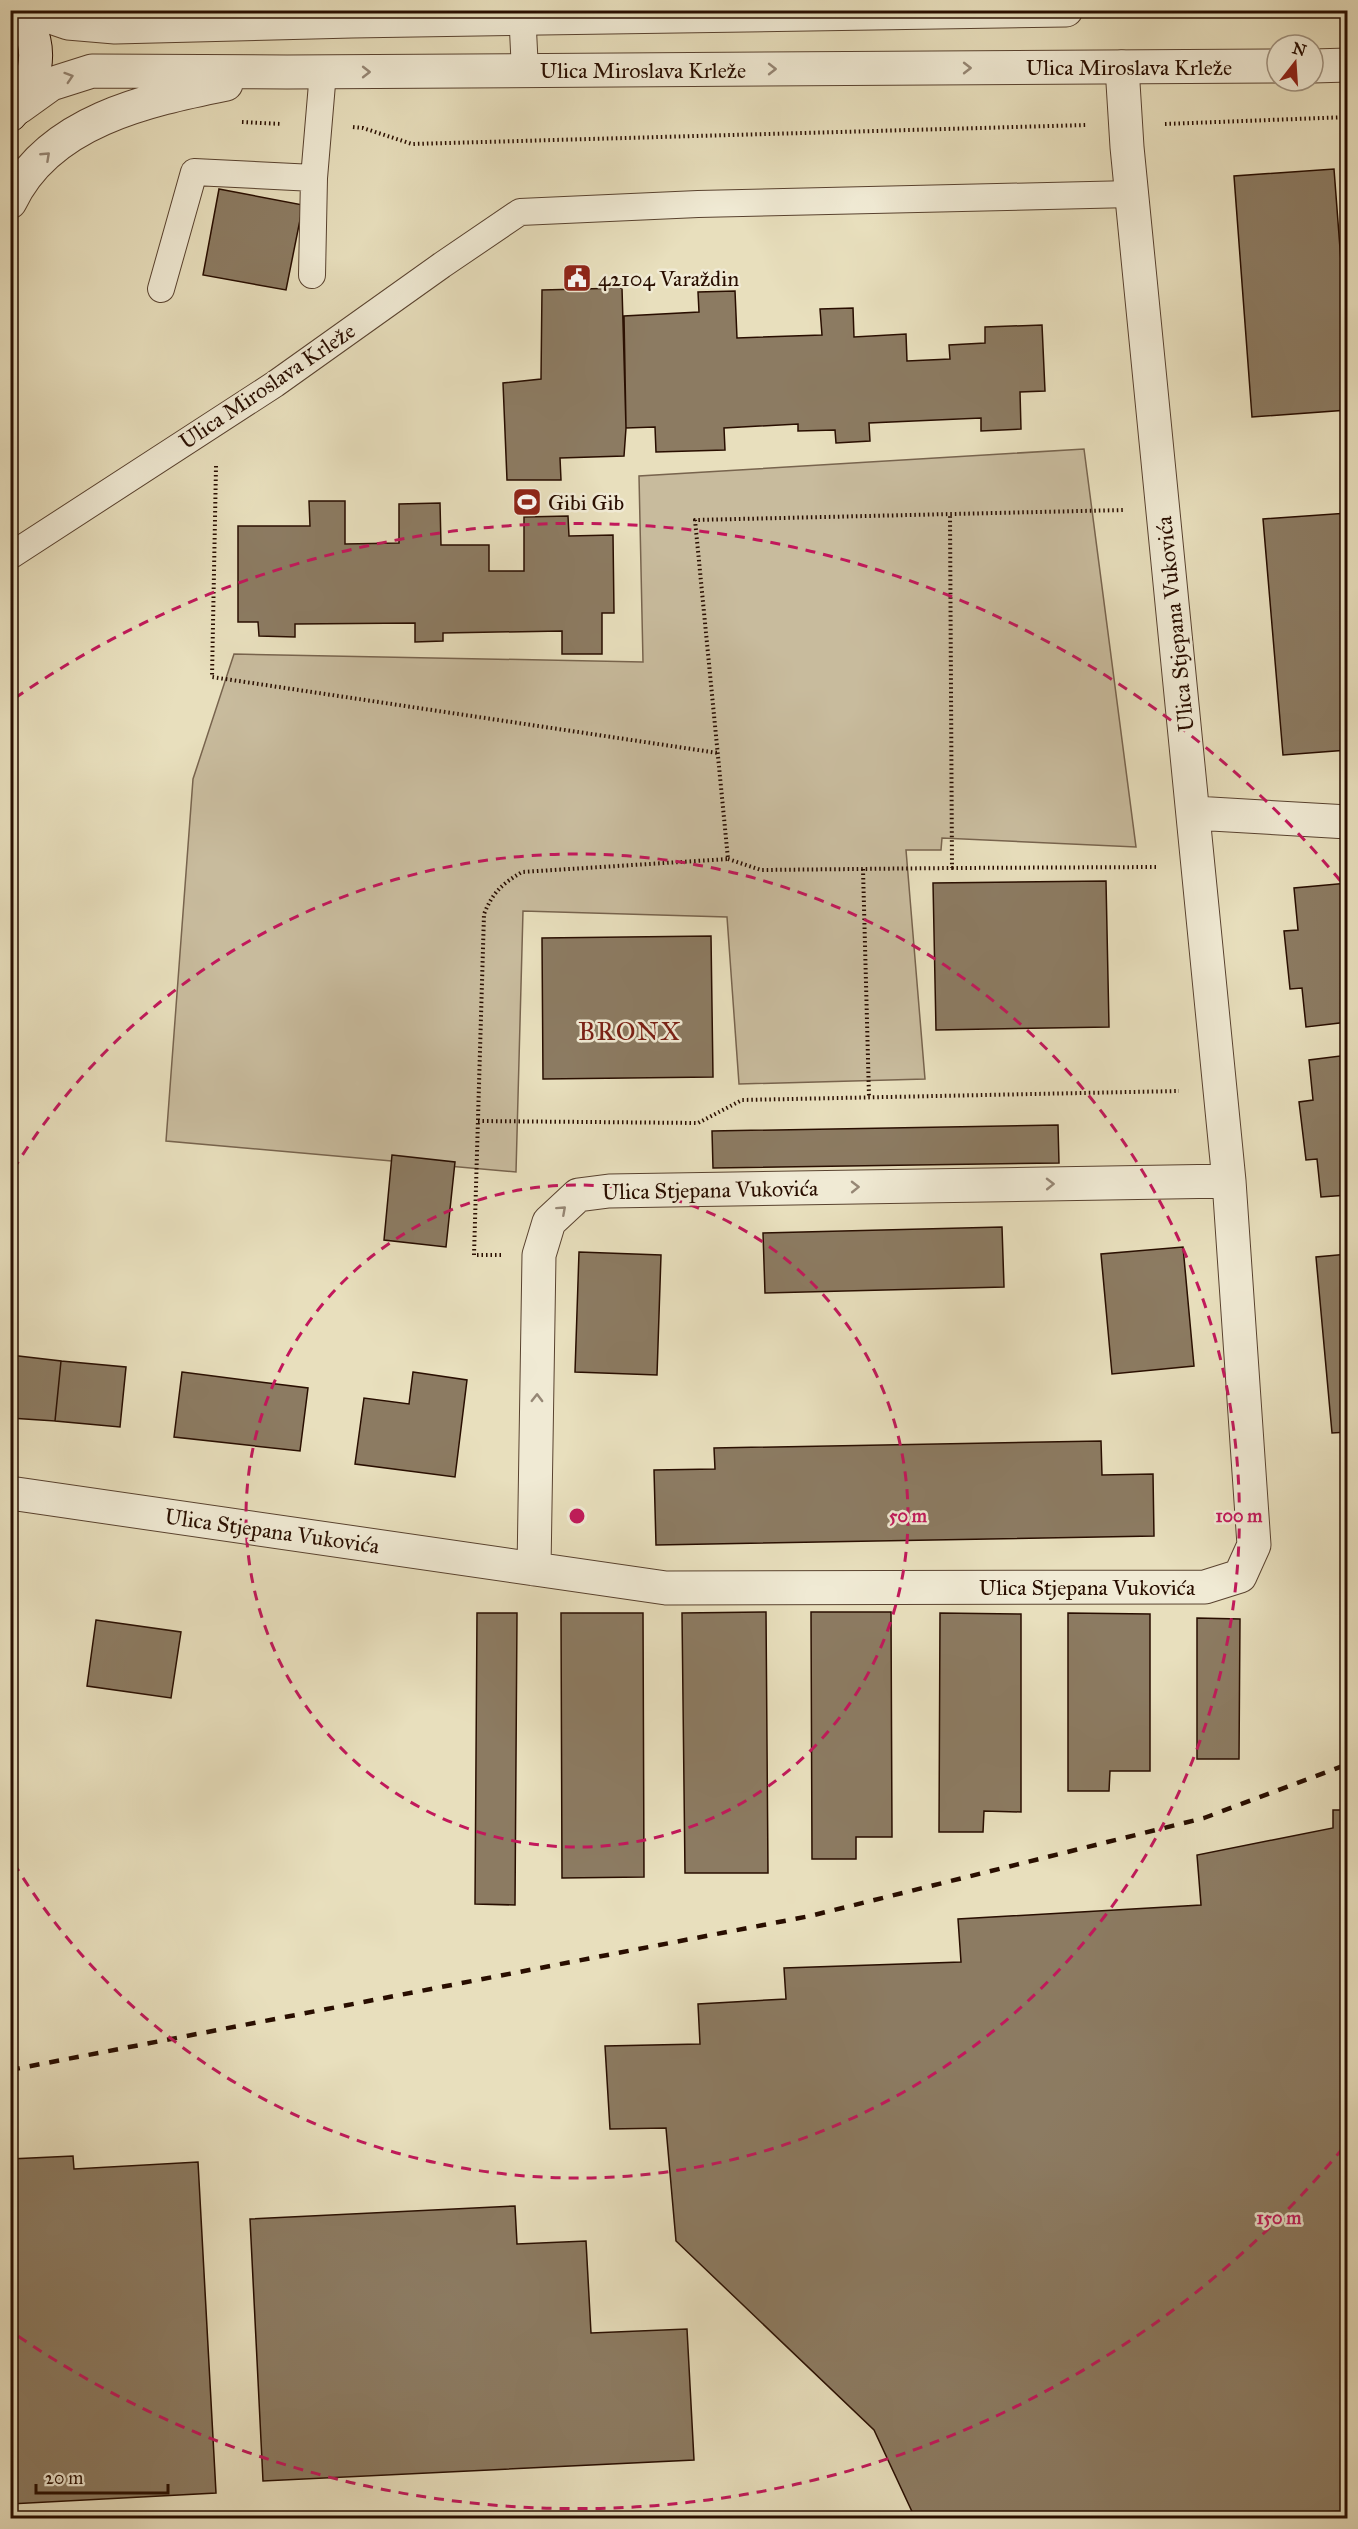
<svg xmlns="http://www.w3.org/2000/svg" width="1358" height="2529" viewBox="0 0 1358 2529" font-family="'IM FELL Great Primer',serif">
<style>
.green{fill:#c8bb9d;stroke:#78644e;stroke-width:1.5}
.building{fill:#8c7b62;stroke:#290e00;stroke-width:1.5}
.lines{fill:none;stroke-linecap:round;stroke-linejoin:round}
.service-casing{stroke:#59422f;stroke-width:28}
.minor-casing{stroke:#59422f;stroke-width:35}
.tertiary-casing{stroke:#59422f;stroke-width:35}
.secondary-casing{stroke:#290e00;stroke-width:35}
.path{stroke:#290e00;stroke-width:4;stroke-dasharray:1.5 3;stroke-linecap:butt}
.service{stroke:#f0ead4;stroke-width:26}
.minor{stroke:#f0ead4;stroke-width:33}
.tertiary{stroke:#f0ead4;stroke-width:33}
.secondary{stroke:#f0ead4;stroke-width:33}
.rail{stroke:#290e00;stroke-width:4.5;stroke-dasharray:10 10;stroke-linecap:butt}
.oneway{stroke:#968775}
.ring{fill:none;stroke:#c2185b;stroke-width:3;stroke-dasharray:10 8}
.labels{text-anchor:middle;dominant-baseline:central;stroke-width:5;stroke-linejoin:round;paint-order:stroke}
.street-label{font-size:22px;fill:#290e00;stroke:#f0ead4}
.poi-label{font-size:22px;fill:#290e00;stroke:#f0ead4;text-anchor:start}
.quarter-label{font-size:26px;letter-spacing:1.5px;fill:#7a1f14;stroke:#f0ead4}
.centre{fill:#c2185b;stroke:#f0ead4;stroke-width:3}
.ring-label{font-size:18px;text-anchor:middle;font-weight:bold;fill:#c2185b;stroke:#f0ead4;stroke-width:5;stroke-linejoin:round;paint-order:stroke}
</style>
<rect width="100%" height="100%" fill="#e8dfbd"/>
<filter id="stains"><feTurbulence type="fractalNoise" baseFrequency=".00333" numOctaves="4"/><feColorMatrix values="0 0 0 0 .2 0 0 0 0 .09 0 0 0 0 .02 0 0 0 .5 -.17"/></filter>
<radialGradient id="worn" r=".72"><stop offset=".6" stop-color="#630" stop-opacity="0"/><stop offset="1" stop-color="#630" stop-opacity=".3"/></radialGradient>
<path class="green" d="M1084,449L1136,847L942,838L941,850H906L925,1079L739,1084L727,917L523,911L516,1172L166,1141L193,779L234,654L643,662L639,476Z"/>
<path class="building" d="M1334,169L1348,354V410L1252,417L1234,176Z
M219,189L303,205L286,290L203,275Z
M622,288L626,428L624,456L560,458L561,480H507L503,383L541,379L542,290Z
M735,291L737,338L822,335L820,309L853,308L854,337L906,334L907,361L950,359L949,345L985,343V327L1042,325L1045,391L1020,392L1021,429L981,431V418L869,423L870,441L836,443L835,430L798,431V424L724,428L725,450L656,452L655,427L626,428L624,316L699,312L698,292Z
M309,501H345V544L399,543V504L440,503L441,545H489V571H524V517L568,516L569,536L613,535L614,613H602V654H562V631L443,633V641L415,642V623L295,624V637L259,636L258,622H238V526H310Z
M1348,513V750L1283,755L1263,519Z
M1106,881L1109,1027L936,1030L933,883Z
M1348,883V1022L1306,1027L1302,988L1290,989L1284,931L1298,930L1294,888Z
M711,936L713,1077L543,1079L542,938Z
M1348,1055V1195L1321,1197L1317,1159L1306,1160L1299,1102L1313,1100L1309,1060Z
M1058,1125L1059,1163L713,1168L712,1131Z
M392,1155L455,1162L446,1247L384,1240Z
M1002,1227L1004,1287L765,1293L763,1233Z
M1183,1247L1194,1366L1112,1374L1101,1254Z
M579,1252L661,1255L657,1375L575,1372Z
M1348,1254V1432L1332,1433L1316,1257Z
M10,1355L61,1361L55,1421L10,1418Z
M61,1361L126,1367L120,1427L55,1421Z
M182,1372L308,1388L300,1451L174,1437Z
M413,1372L467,1380L455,1477L355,1464L364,1398L409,1404Z
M1101,1441L1102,1475L1153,1474L1154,1536L656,1545L654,1470L715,1469L714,1448Z
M766,1612L768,1873H685L682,1613Z
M811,1612H891L892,1837H856V1859H812Z
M477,1613H517L515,1905L475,1904Z
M561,1613H643L644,1877L562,1878Z
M940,1613L1021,1614V1812L984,1811L983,1832H939Z
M1068,1613L1150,1614V1771H1110L1109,1791H1068Z
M1197,1618L1240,1619L1239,1759H1197Z
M96,1620L181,1632L171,1698L87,1686Z
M1333,1810H1348V2511L1156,2518H915L874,2430L676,2241L666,2128L610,2129L605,2046L700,2044L698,2004L786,1999L784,1968L961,1962L958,1919L1201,1905L1197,1855L1333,1828Z
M73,2156L74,2169L198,2162L216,2493L10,2504V2159Z
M515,2206L517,2244L586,2241L591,2333L687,2329L694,2460L263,2481L250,2219Z"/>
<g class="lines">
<g class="service-casing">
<path id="service" d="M522,10L525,71
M312,275L314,178L323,72
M161,289L194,172L314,178
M10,556L275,384L442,265L520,212L698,204L1132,194"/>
</g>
<g class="minor-casing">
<path id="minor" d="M1194,813L1348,822
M10,1493L666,1588L1205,1587L1240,1576L1254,1545L1229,1181L1127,147L1122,67
M534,1569L539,1255L549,1222L578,1195L609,1191L1229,1181"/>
</g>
<g class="tertiary-casing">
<path id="tertiary" d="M30,10L68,23L115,27L352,21L1066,10
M1313,66L1348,65
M19,107L51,84L92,71L287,72L1277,66
M10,202C48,121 147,100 226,84"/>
</g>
<g class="secondary-casing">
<path id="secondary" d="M10,115C28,97 40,67 34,41C32,31 25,20 21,10"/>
</g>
<path class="path" d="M242,122L282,124
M1165,124L1348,117
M353,127L363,128L412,144L1087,125
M216,466L212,677L718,753
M728,859L761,870L952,868L950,514
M952,868L1158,867
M863,869L869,1097
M478,1121L698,1123L742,1100L1179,1091
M501,1255H474L484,914C493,892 502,884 522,872L728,859L695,520L1124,510"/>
<use href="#service" class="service"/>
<use href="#minor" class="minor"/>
<use href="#tertiary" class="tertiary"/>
<use href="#secondary" class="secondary"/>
<path class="rail" d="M10,2070L810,1916L1204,1818L1348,1764"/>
</g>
<defs><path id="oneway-chevron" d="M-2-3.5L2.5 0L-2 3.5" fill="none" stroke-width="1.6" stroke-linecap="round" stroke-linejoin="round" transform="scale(1.5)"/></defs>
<g class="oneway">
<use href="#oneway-chevron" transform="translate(967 68)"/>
<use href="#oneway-chevron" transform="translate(772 69)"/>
<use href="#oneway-chevron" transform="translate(366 72)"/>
<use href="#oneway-chevron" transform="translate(69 77) rotate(-18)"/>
<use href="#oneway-chevron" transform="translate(46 156) rotate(-43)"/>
<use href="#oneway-chevron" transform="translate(1050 1184) rotate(-1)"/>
<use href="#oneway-chevron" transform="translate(855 1187) rotate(-1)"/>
<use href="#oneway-chevron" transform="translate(562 1210) rotate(-42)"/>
<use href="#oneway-chevron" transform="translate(537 1398) rotate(-89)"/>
</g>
<g class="ring">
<circle cx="577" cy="1516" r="331"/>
<path d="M13 1170A662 662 0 1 1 13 1862"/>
<path d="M1343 2148A993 993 0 0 1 15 2334M15 698A993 993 0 0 1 1343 884"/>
</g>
<defs>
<g id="civic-square" transform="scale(1.5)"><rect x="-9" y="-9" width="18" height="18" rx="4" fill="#8f2418" stroke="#f0ead4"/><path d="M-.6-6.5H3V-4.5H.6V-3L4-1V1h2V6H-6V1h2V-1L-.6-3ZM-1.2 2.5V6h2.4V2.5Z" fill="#fff"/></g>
<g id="stadium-square" transform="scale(1.5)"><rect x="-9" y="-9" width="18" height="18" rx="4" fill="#8f2418" stroke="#f0ead4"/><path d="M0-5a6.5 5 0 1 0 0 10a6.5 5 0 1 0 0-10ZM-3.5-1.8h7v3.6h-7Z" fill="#fff"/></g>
</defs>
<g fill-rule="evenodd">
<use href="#civic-square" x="577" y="278"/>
<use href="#stadium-square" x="527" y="502"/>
</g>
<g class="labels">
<g class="street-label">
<text x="1129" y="67">Ulica Miroslava Krleže</text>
<text x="643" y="70">Ulica Miroslava Krleže</text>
<text transform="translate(267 386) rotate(-34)">Ulica Miroslava Krleže</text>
<text transform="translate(1175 624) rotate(-96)">Ulica Stjepana Vukovića</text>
<text transform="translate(710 1190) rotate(-1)">Ulica Stjepana Vukovića</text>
<text transform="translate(272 1531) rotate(8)">Ulica Stjepana Vukovića</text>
<text x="1087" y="1587">Ulica Stjepana Vukovića</text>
</g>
<g class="poi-label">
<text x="598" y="278">42104 Varaždin</text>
<text x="548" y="502">Gibi Gib</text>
</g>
<g class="quarter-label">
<text x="630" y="1031">BRONX</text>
</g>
</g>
<circle cx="577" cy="1516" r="9" class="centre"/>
<g class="ring-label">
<text x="908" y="1522">50 m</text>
<text x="1239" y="1522">100 m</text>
<text x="1279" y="2224">150 m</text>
</g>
<rect width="1358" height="2529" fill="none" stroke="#e8dfbd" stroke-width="36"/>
<rect x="12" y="12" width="1334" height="2505" fill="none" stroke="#290e00" stroke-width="3"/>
<rect x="18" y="18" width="1322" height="2493" fill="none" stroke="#290e00" stroke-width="1.5"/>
<g transform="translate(1295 63) rotate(17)"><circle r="28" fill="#f0ead4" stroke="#a0927f" stroke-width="1.5"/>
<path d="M0-4.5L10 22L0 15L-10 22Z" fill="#8f2418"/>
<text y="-9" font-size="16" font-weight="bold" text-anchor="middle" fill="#290e00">N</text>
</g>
<path d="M36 2484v9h132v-9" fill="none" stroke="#290e00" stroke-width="3"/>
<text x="45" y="2484" font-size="18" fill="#290e00" stroke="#f0ead4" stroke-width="4.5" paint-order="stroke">20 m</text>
<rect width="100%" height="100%" filter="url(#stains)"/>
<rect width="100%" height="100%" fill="url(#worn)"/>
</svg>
